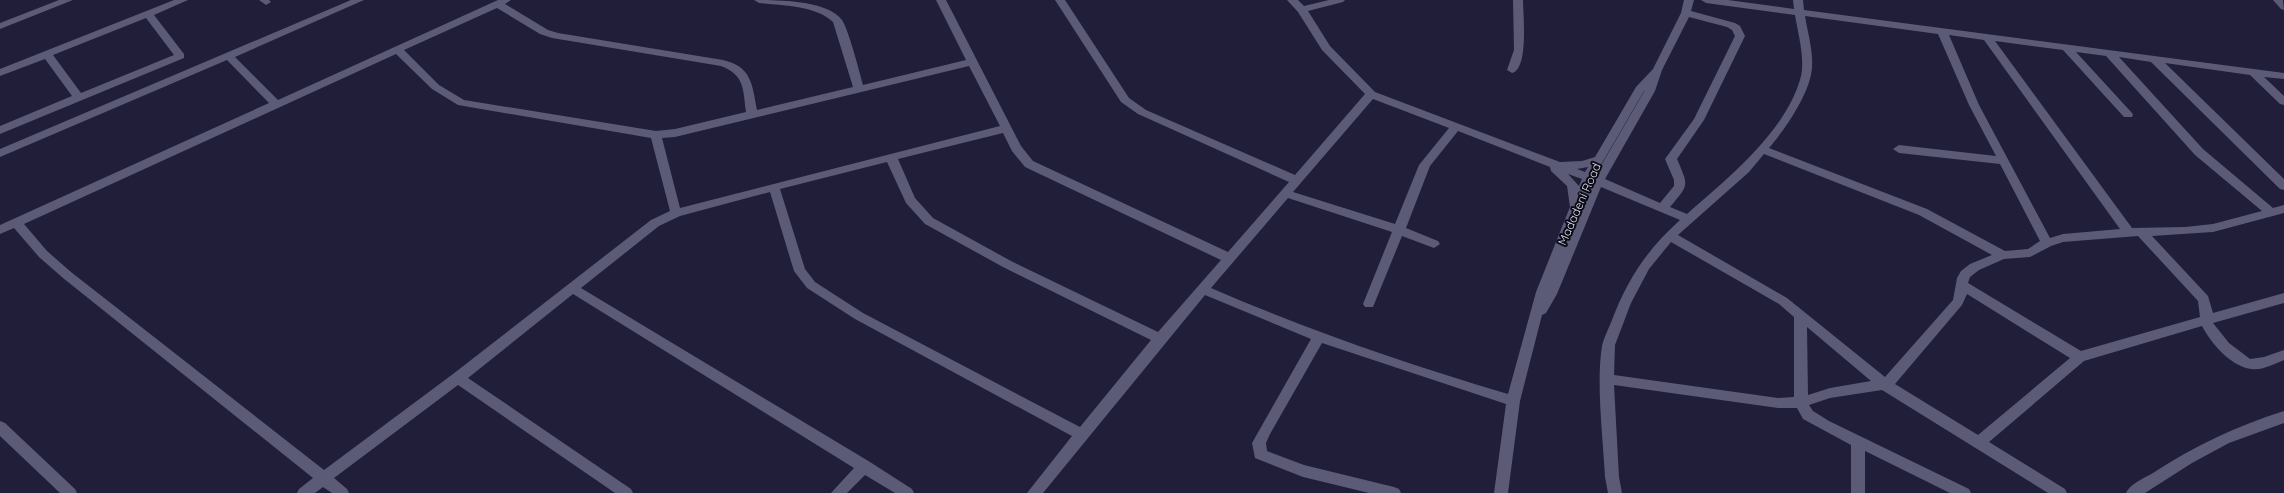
<svg xmlns="http://www.w3.org/2000/svg" width="2284" height="493" viewBox="0 0 2284 493" font-family="Quicksand,sans-serif">
<style>
.lines{fill:none;stroke-linecap:round;stroke-linejoin:round}
.minor{fill:#5b5b78;fill-rule:evenodd}
.labels{text-anchor:middle;dominant-baseline:central;stroke-width:4;stroke-linejoin:round;paint-order:stroke}
.street-label{font-size:12px;fill:#dfdff1;stroke:#0a0a15}
</style>
<rect width="100%" height="100%" fill="#201e38"/>
<g class="lines">
<path class="minor" d="M59,0H73L0,29V23Z
M174,0H188L154,15L184,54V58L0,134V126L72,96L45,59L0,76V69ZM146,18L174,55L81,93L53,55Z
M259,0H269L271,2L266,5Z
M351,0H364L235,57L278,100L498,0H511L505,4L548,30L558,33L723,60C752,67 752,84 757,110L853,87L833,22C814,5 784,6 759,3L754,0C777,0 827,0 842,20C849,31 859,70 863,85L966,60L936,0H946L1021,146L1033,161L1228,252L1289,182L1138,114L1121,102L1055,0H1065L1129,98L1146,110L1295,175L1365,94L1322,50L1298,12L1287,0H1298L1304,6L1329,0H1345L1343,2L1308,11L1330,46L1375,92L1560,162L1582,161L1595,157L1636,87L1653,69L1681,13L1684,0H1694L1691,11L1735,23L1740,26L1745,36L1704,120L1677,159C1689,187 1689,184 1670,207L1687,214C1728,178 1787,131 1801,76C1805,57 1798,34 1795,15L1706,3L1701,0H1728L1794,9L1793,0H1803L1804,10L2284,73V79L2264,77L2284,96V105L2280,104L2250,75L2165,63L2284,179V190L2280,189L2151,62L2119,57L2203,149L2273,208L2284,205V213L2213,232L2152,236L2208,296L2213,313L2284,293V303L2213,323L2229,343L2250,359L2264,357L2284,350V360C2274,364 2261,371 2251,369C2230,366 2211,343 2202,326L2084,361L1989,442L2065,489L2067,493H2048L1882,390L1830,398L1809,405L1813,411L1829,421L1969,489L1971,493H1950L1865,451V493H1851V445L1803,419L1797,408H1778L1614,385L1619,477L1622,493H1608L1605,477C1603,438 1596,383 1602,346C1604,337 1609,328 1612,320C1628,278 1647,250 1680,220L1601,187L1557,294L1546,313L1542,315L1520,401L1508,493H1494L1506,404L1322,343L1270,434L1266,443L1267,451L1304,465L1394,487L1399,489L1401,493H1369L1303,477L1255,458L1252,443L1311,339L1205,295L1043,493H1027L1072,436L855,319L807,288L794,271L770,192L680,216L659,226L581,288L870,462L912,489L914,493H895L865,475L847,493H831L854,468L573,294L468,378L631,489L633,493H615L458,385L334,478L347,489L349,493H332L323,487L315,493H297L299,489L313,478L63,278L39,257L14,228L0,234V225L269,103L227,60L0,157V149ZM497,8L540,34L552,38L721,66C745,75 743,90 746,112L675,129L656,131L464,100L439,85L404,50ZM1805,16L1938,34L1969,105L1996,156L1899,145L1893,149L1899,153L2000,164L2040,241L2028,249L2005,251L1927,209L1769,148C1785,129 1806,99 1811,75C1815,56 1808,35 1805,16ZM1689,17L1727,27L1732,30L1735,36L1694,119L1665,159L1674,180V186L1660,203L1605,179L1655,91L1662,70ZM1949,35L1984,40L2120,229L2063,234L2050,238L1979,105ZM1995,41L2063,50L2124,117H2132L2133,115L2132,113L2076,52L2106,56L2195,155L2262,211L2213,224L2185,227L2132,228ZM396,54L432,89L458,105L651,138L670,211L651,220L453,374L324,470L71,272L47,251L24,224ZM969,66L1000,126L680,208L662,138L675,137ZM1645,90L1595,176V175L1644,91ZM1373,99L1449,128L1419,165L1395,224L1293,192ZM1458,131L1550,167L1551,171L1567,186L1570,207L1536,292L1508,394C1407,364 1308,330 1211,288L1288,198L1392,232L1363,304L1365,307H1373L1402,236L1434,248L1440,244L1438,241L1406,228L1430,166ZM1003,133L1012,151L1025,167L1221,260L1158,332L1011,261L933,218L915,198L898,159ZM1764,154L1919,215L1992,255L1970,264L1961,271L1957,278L1953,300L1885,377L1787,298L1678,235L1749,172ZM887,162L906,203L925,224L1003,267L1151,340L1080,427L863,313L815,282L805,269L780,189ZM1588,167L1585,172L1577,169ZM1568,174L1582,179L1579,186ZM2138,236L2198,301L2200,317L2081,351L1968,283L1970,277L1979,270L2004,259L2030,257L2051,246L2063,242ZM1671,242L1779,304L1794,317V397L1778,398L1614,375L1615,345L1631,303L1649,269ZM1967,294L2070,358L1978,435L1895,384L1962,305ZM1807,327L1871,381L1830,388L1808,395Z
M1513,0H1523C1523,14 1529,69 1512,73L1507,70L1514,50Z
M2273,0H2283L2284,10L2281,9Z
M2284,411V423L2229,443L2192,463L2145,493H2126C2130,484 2144,478 2153,473C2194,446 2237,426 2284,411Z
M0,421L5,423L75,489L77,493H60L0,436Z"/>
</g>
<g class="labels">
<g class="street-label">
<text transform="translate(1579 204) rotate(-66)">Madadeni Road</text>
</g>
</g>
</svg>
